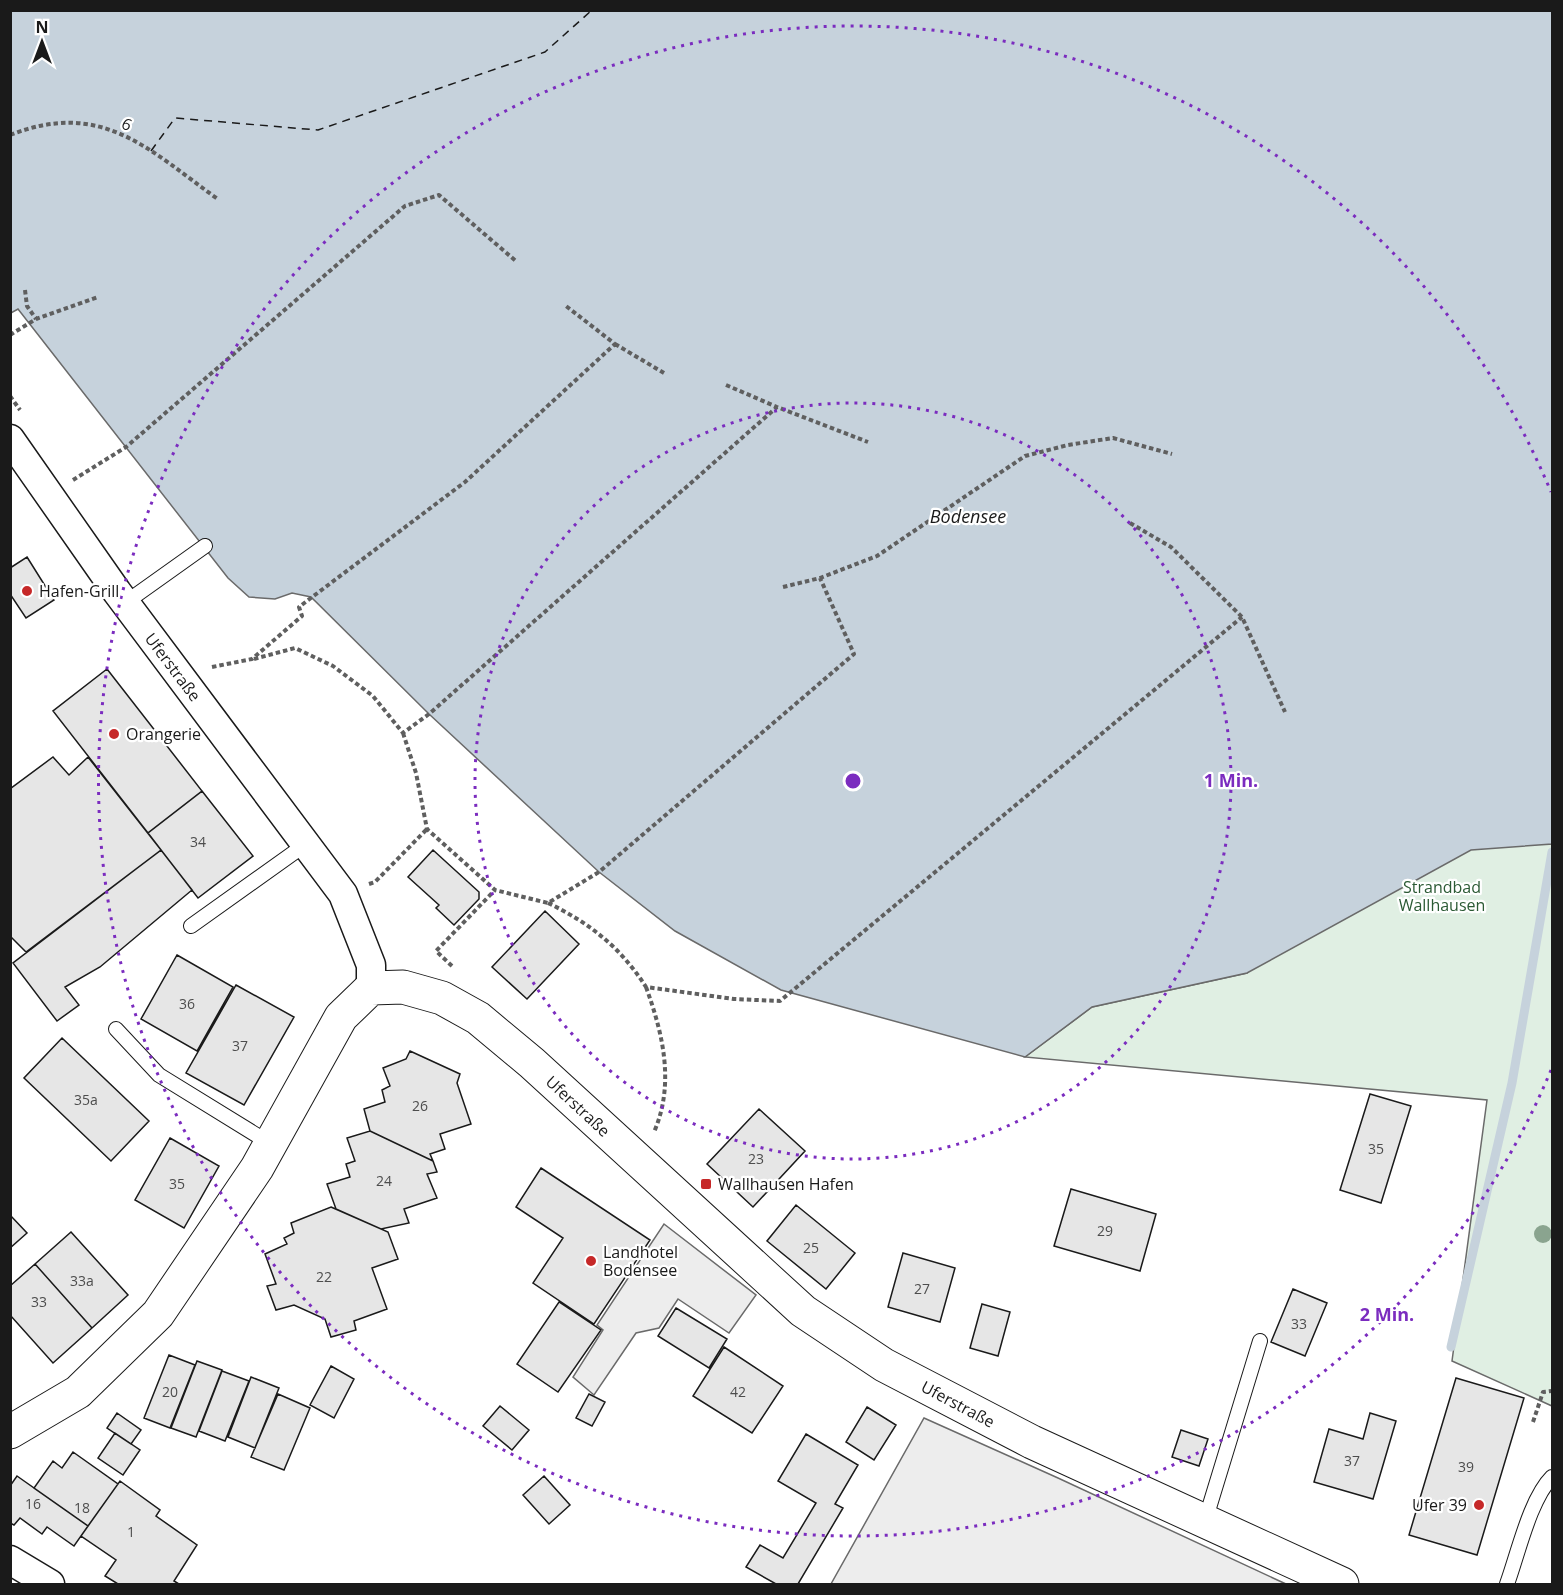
<svg xmlns="http://www.w3.org/2000/svg" width="1563" height="1595" viewBox="0 0 1563 1595" font-family="'Open Sans',sans-serif">
<style>
.green{fill:#e0efe3;stroke:#6a6a6a;stroke-width:1.5}
.parking{fill:#ededed;stroke:#6a6a6a;stroke-width:1.5}
.water{fill:#c6d2dc;stroke:#6a6a6a;stroke-width:1.5}
.lines{fill:none;stroke-linecap:round;stroke-linejoin:round}
.stream{stroke:#c6d2dc;stroke-width:9}
.ferry{stroke:#1a1a1a;stroke-width:1.5;stroke-dasharray:8 6;stroke-linecap:butt}
.building{fill:#e6e6e6;stroke:#1a1a1a;stroke-width:1.5}
.lane-casing{stroke:#1a1a1a;stroke-width:16}
.street-casing{stroke:#1a1a1a;stroke-width:31}
.secondary-casing{stroke:#1a1a1a;stroke-width:35}
.path{stroke:#5f5f5f;stroke-width:4;stroke-dasharray:4.5 3;stroke-linecap:butt}
.lane{stroke:#fff;stroke-width:14}
.street{stroke:#fff;stroke-width:28}
.secondary{stroke:#fff;stroke-width:33}
.tree{fill:#8aa48f}
.ring{fill:none;stroke:#7b2cbf;stroke-width:3;stroke-dasharray:3 6}
.poi-dot{fill:#c62828;stroke:#fff;stroke-width:2}
.labels{text-anchor:middle;dominant-baseline:central;stroke-width:4.5;stroke-linejoin:round;paint-order:stroke}
.number-label{font-size:14px;fill:#4d4d4d}
.street-label{font-size:16px;fill:#1a1a1a;stroke:#fff}
.poi-label{font-size:16px;fill:#1a1a1a;stroke:#fff;text-anchor:start}
.park-label{font-size:16px;fill:#2b5a34;stroke:#fff}
.water-label{font-size:18px;font-style:italic;fill:#1a1a1a;stroke:#fff}
.centre{fill:#7b2cbf;stroke:#fff;stroke-width:3}
.ring-label{font-size:18px;text-anchor:middle;font-weight:bold;fill:#7b2cbf;stroke:#fff;stroke-width:4.5;stroke-linejoin:round;paint-order:stroke}
</style>
<rect width="100%" height="100%" fill="#fff"/>
<path class="green" d="M1552,461V1406L1452,1361L1487,1100L1025,1057L1092,1007L1247,973Z"/>
<path class="parking" d="M664,1224L756,1295L729,1333L678,1299L659,1328L636,1333L594,1395L573,1377L603,1330L597,1325Z
M924,1418L1058,1478L1286,1584H831Z"/>
<path class="water" d="M11,11H1552V844L1471,850L1247,973L1092,1007L1025,1057L781,990L675,931L599,872L429,714L311,597L292,593L275,599L249,597L228,578L18,309L11,313Z"/>
<g class="lines">
<path class="stream" d="M1451,1347L1512,1083L1552,852"/>
<path class="ferry" d="M151,151L175,118L318,130L545,52L592,10"/>
</g>
<path class="building" d="M27,557L54,600L26,618L10,594V568Z
M107,669L202,791L148,833L53,711Z
M53,757L69,775L88,757L161,850L26,952L10,936V789Z
M202,791L253,856L198,898L148,833Z
M161,850L192,890L100,967L65,987L79,1005L57,1021L13,963Z
M433,850L479,892V899L454,925L436,908L439,905L408,877Z
M545,911L579,944L527,999L492,967Z
M177,955L233,987L197,1051L141,1019Z
M236,985L294,1017L244,1105L186,1073Z
M62,1038L149,1121L111,1161L24,1078Z
M410,1051L460,1074L457,1083L471,1124L440,1134L445,1149L430,1154L433,1161L370,1131L364,1109L385,1102L382,1090L390,1086L383,1068L406,1059Z
M1370,1094L1411,1106L1381,1203L1340,1190Z
M759,1109L805,1151L753,1207L707,1164Z
M370,1131L433,1161L437,1172L427,1174L437,1198L404,1209L409,1223L381,1229L336,1209L327,1184L350,1177L346,1164L355,1161L347,1138Z
M170,1138L219,1166L184,1228L135,1200Z
M541,1168L650,1240L594,1324L533,1283L563,1238L516,1207Z
M1071,1189L1156,1214L1140,1271L1054,1246Z
M796,1205L855,1253L826,1289L767,1241Z
M331,1207L388,1232L398,1259L372,1268L387,1309L354,1321L356,1330L331,1337L325,1319L294,1305L276,1310L267,1286L276,1284L265,1254L287,1244L284,1238L294,1233L291,1223Z
M10,1215L27,1233L10,1248Z
M71,1232L128,1295L92,1328L35,1264Z
M903,1253L955,1268L940,1322L888,1307Z
M35,1264L92,1328L53,1363L10,1315V1286Z
M1293,1289L1327,1303L1305,1356L1271,1342Z
M559,1302L601,1330L558,1392L517,1364Z
M982,1304L1010,1312L998,1356L970,1348Z
M676,1308L727,1339L709,1368L658,1336Z
M724,1347L783,1386L752,1433L693,1396Z
M169,1355L195,1365L170,1428L144,1418Z
M197,1361L222,1370L196,1437L171,1428Z
M331,1366L354,1379L334,1418L310,1405Z
M222,1371L249,1381L225,1441L199,1431Z
M251,1377L279,1388L255,1448L228,1437Z
M1456,1378L1524,1398L1477,1555L1409,1535Z
M278,1394L310,1408L284,1470L251,1457Z
M589,1394L605,1402L592,1426L576,1418Z
M500,1406L529,1430L512,1450L483,1426Z
M867,1407L896,1425L874,1460L846,1442Z
M117,1413L141,1430L131,1444L107,1428Z
M1370,1413L1396,1421L1373,1499L1314,1482L1329,1429L1363,1439Z
M1181,1430L1208,1439L1199,1466L1172,1457Z
M115,1433L140,1450L123,1475L98,1458Z
M806,1434L858,1465L835,1504L843,1508L798,1584H776L746,1567L760,1545L783,1558L816,1503L778,1481Z
M73,1452L118,1484L88,1526L34,1488L53,1461L62,1468Z
M17,1476L88,1526L74,1546L47,1527L42,1534L20,1518L14,1525L10,1523V1486Z
M544,1476L570,1505L549,1524L523,1495Z
M120,1481L160,1510L156,1516L197,1545L174,1581L179,1584H118L105,1576L116,1560L81,1536Z"/>
<g class="lines">
<g class="lane-casing">
<path id="lane" d="M125,603L205,546
M191,926L306,844
M116,1029L159,1075L271,1144
M1205,1521L1260,1341
M1507,1584C1518,1554 1530,1499 1552,1477"/>
</g>
<g class="street-casing">
<path id="street" d="M10,439L117,592L343,894L371,965V988
M10,1560L50,1584"/>
</g>
<g class="secondary-casing">
<path id="secondary" d="M10,1432L78,1392L158,1314L257,1168L341,1017L371,988L403,987L442,998L478,1018L532,1063L803,1311L884,1365L1032,1442L1342,1584"/>
</g>
<path class="path" d="M10,135C102,99 148,149 219,200
M25,290L27,306L36,319
M10,335L36,319L98,297
M615,344L664,373
M726,385L777,407
M10,396L20,410
M73,480L126,447L405,206L439,195L517,262
M1130,523L1171,547L1242,617L1285,712
M783,587L820,578L877,556L1025,456L1068,445L1113,438L1172,454
M254,659L295,648L333,666L373,696L403,733L429,714L777,407L868,442
M212,667L252,659L302,616L299,607L465,482L615,344L566,306
M403,733L416,773L427,829L495,890L548,903L599,872L854,654L820,578
M369,884L375,882L427,829
M548,903C590,923 621,948 646,987L734,999L780,1001L1242,617
M452,966L436,951L495,890
M646,987C663,1034 675,1084 654,1132
M1533,1422L1543,1392L1552,1391"/>
<use href="#lane" class="lane"/>
<use href="#street" class="street"/>
<use href="#secondary" class="secondary"/>
</g>
<circle class="tree" cx="1543" cy="1234" r="9"/>
<g class="ring">
<circle cx="853" cy="781" r="378"/>
<path d="M1551 1070A755 755 0 1 1 1551 492"/>
</g>
<g class="poi-dot">
<circle cx="27" cy="591" r="6"/>
<circle cx="114" cy="734" r="6"/>
<rect x="700" y="1178" width="12" height="12" rx="3"/>
<circle cx="591" cy="1261" r="6"/>
<circle cx="1479" cy="1505" r="6"/>
</g>
<g class="labels">
<g class="number-label">
<text x="198" y="841">34</text>
<text x="187" y="1003">36</text>
<text x="240" y="1045">37</text>
<text x="86" y="1099">35a</text>
<text x="420" y="1105">26</text>
<text x="1376" y="1148">35</text>
<text x="756" y="1158">23</text>
<text x="384" y="1180">24</text>
<text x="177" y="1183">35</text>
<text x="1105" y="1230">29</text>
<text x="811" y="1247">25</text>
<text x="324" y="1276">22</text>
<text x="82" y="1280">33a</text>
<text x="922" y="1288">27</text>
<text x="39" y="1301">33</text>
<text x="1299" y="1323">33</text>
<text x="170" y="1391">20</text>
<text x="738" y="1391">42</text>
<text x="1352" y="1460">37</text>
<text x="1466" y="1466">39</text>
<text x="33" y="1503">16</text>
<text x="82" y="1507">18</text>
<text x="131" y="1531">1</text>
</g>
<g class="street-label">
<text transform="translate(127 124) rotate(25)">6</text>
<text transform="translate(173 667) rotate(53)">Uferstraße</text>
<text transform="translate(578 1106) rotate(43)">Uferstraße</text>
<text transform="translate(958 1404) rotate(28)">Uferstraße</text>
</g>
<g class="poi-label">
<text x="39" y="591">Hafen-Grill</text>
<text x="126" y="734">Orangerie</text>
<text x="718" y="1184">Wallhausen Hafen</text>
<text x="603" y="1252">Landhotel<tspan x="603" dy="18">Bodensee</tspan></text>
<text x="1467" y="1505" text-anchor="end">Ufer 39</text>
</g>
<g class="park-label">
<text x="1442" y="887">Strandbad<tspan x="1442" dy="18">Wallhausen</tspan></text>
</g>
<g class="water-label">
<text x="968" y="516">Bodensee</text>
</g>
</g>
<circle cx="853" cy="781" r="9" class="centre"/>
<g class="ring-label">
<text x="1231" y="787">1 Min.</text>
<text x="1387" y="1321">2 Min.</text>
</g>
<rect width="1563" height="1595" fill="none" stroke="#1a1a1a" stroke-width="24"/>
<g transform="translate(42 42)" stroke="#ffffff" stroke-width="4.5" paint-order="stroke">
<path d="M0-4.5L10 22L0 15L-10 22Z" fill="#1a1a1a"/>
<text y="-9" font-size="16" font-weight="bold" text-anchor="middle" fill="#1a1a1a">N</text>
</g>
</svg>
